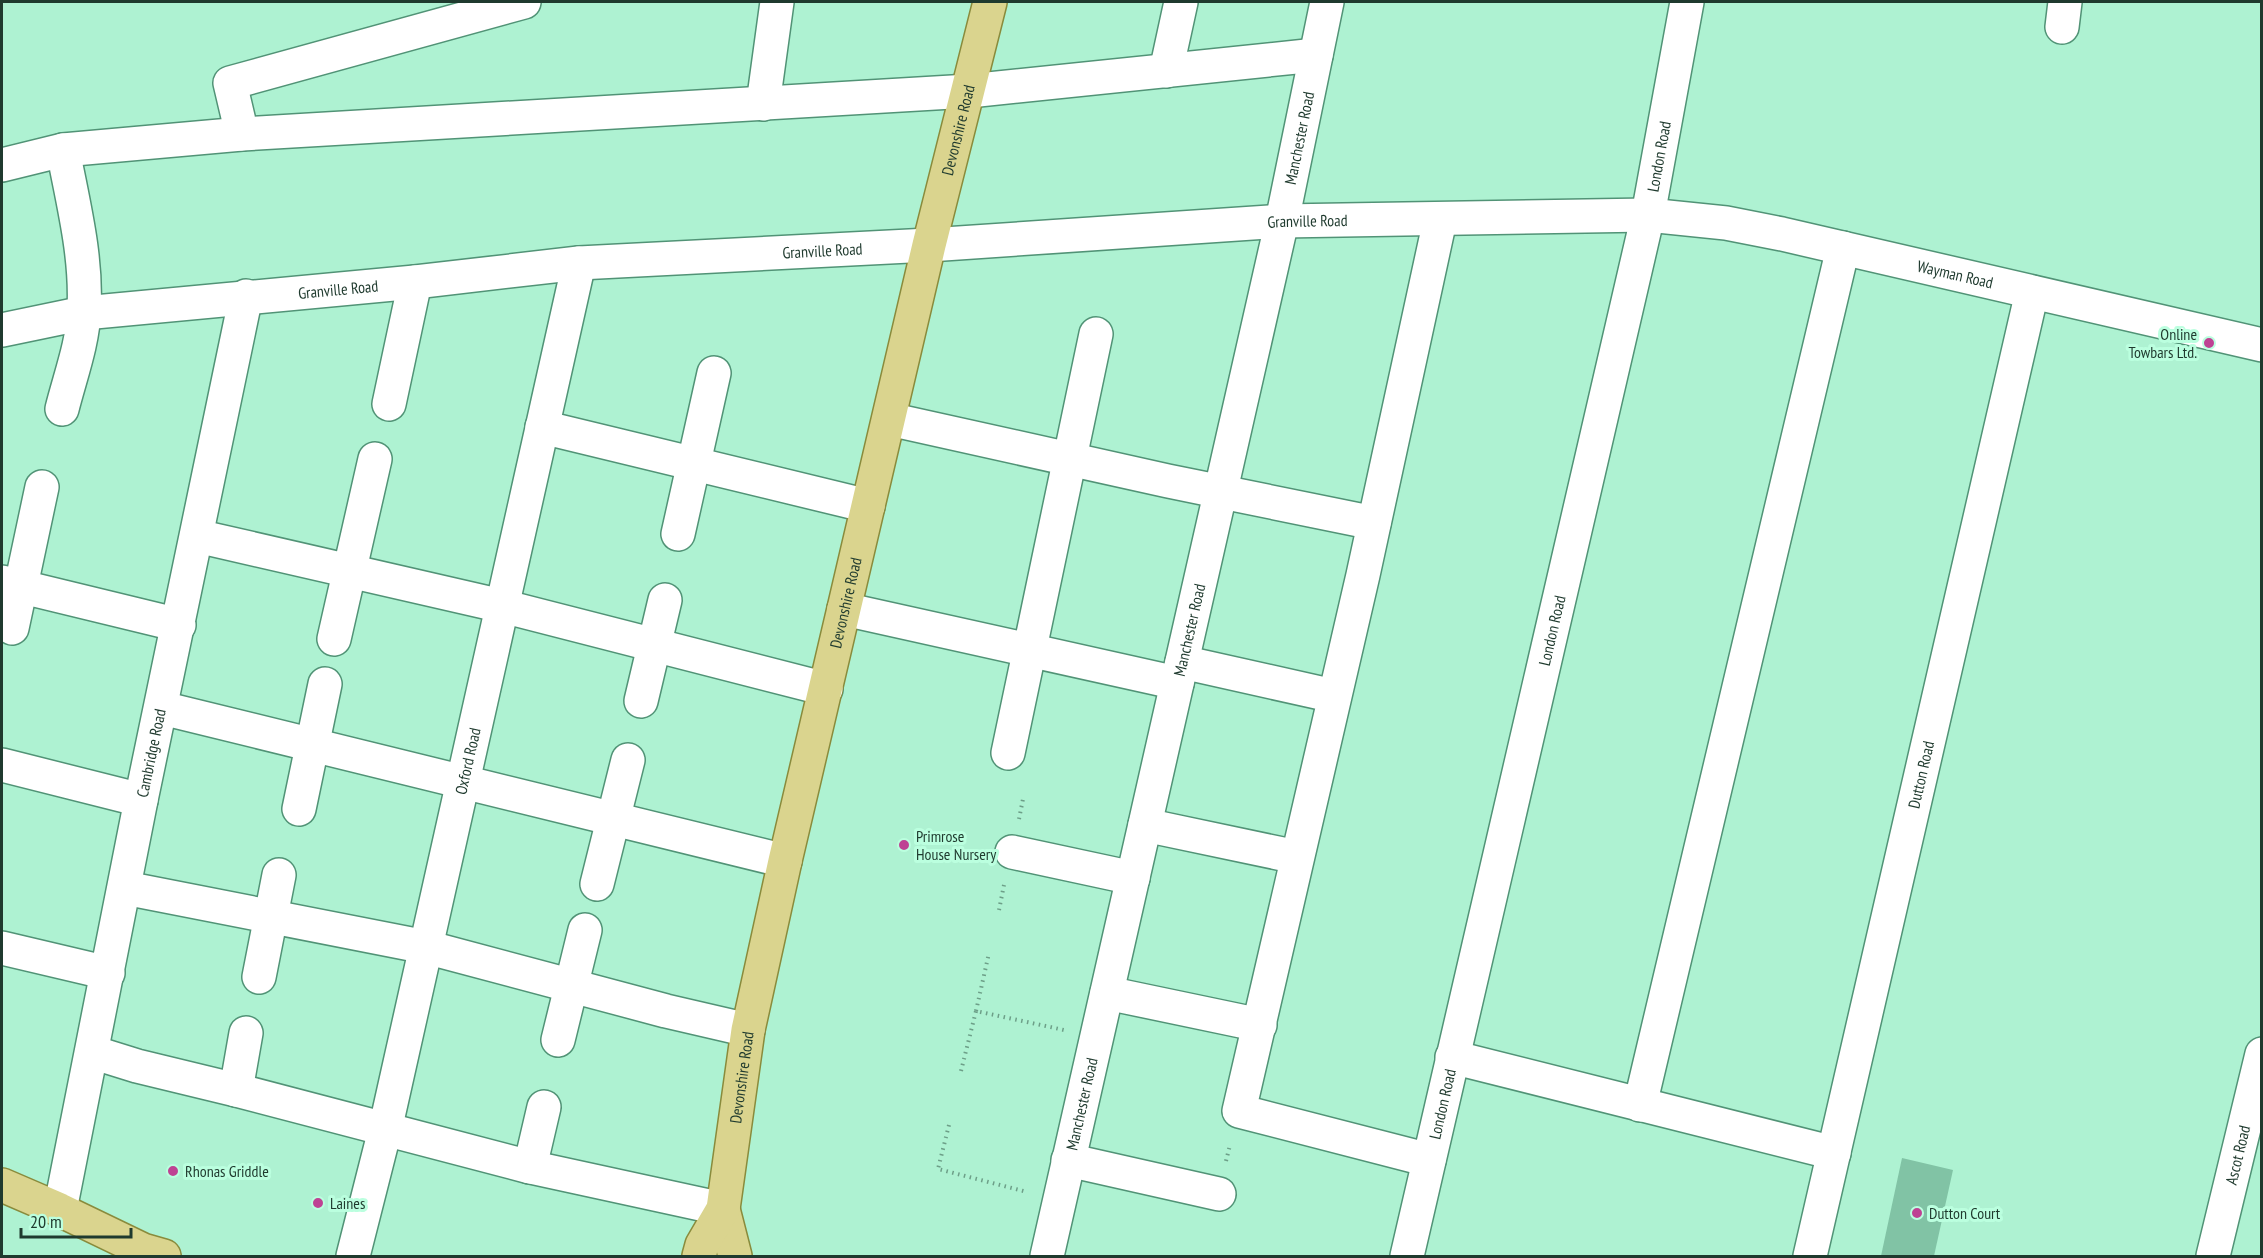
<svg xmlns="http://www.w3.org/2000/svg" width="2263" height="1258" viewBox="0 0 2263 1258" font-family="'PT Sans Narrow',sans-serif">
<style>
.building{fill:#81c3a5}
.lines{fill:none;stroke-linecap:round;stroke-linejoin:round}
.minor-casing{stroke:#519376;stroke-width:36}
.major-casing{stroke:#898b3c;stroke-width:36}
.path{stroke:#6d9f88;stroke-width:4;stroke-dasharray:1.5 4.5;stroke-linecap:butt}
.minor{stroke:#fff;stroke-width:33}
.major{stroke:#dad48e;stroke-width:33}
.poi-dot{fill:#be4293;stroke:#bbffdf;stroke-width:2}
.labels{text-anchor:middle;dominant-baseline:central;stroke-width:6;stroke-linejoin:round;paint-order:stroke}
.street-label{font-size:16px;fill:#1f3a2e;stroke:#bbffdf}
.poi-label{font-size:16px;fill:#1f3a2e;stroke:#bbffdf;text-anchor:start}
</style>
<rect width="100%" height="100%" fill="#aef2d2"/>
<path class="building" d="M1902,1158L1953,1170L1934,1256H1881Z"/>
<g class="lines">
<g class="minor-casing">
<g id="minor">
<path d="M2062,27L2065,2"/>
<path d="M1166,71L1181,2"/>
<path d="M763,104L777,2"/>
<path d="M242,134L230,83L524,2"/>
<path d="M2,165L63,150L242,134L969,91L1316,55"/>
<path id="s1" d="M2,330L84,313L415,282L579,263L929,245L1282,221L1648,215L1726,223L1782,234L2262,345"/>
<path d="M389,404L415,282"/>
<path d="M62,409C70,377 83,343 84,310C87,256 73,203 63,150"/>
<path d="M889,419L1168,481L1374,523"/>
<path d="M542,427L868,506"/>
<path d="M678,534L714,373"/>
<path d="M197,536L502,606L826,689"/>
<path d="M2,582L179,625"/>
<path d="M844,609L1177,683"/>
<path d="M12,628L42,487"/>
<path d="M334,639L375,459"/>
<path d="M1182,662L1334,696"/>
<path d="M641,701L665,600"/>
<path d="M162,708L785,861"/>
<path d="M1008,753L1096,334"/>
<path d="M2,765L141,800"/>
<path d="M299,809L325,684"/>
<path d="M1145,825L1297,857"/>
<path d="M1012,852L1133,878"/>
<path d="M597,884L628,760"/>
<path d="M125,888L426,947L666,1011L748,1030"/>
<path d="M2,948L108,973"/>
<path d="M259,977L279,875"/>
<path d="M1107,993L1260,1025"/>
<path d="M558,1040L585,930"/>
<path d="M92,1052L137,1066L236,1090L530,1167L723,1209"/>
<path d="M1452,1057L1834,1153"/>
<path d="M236,1090L246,1033"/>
<path d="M1640,1105L1843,248"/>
<path d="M1068,1160L1219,1194"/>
<path d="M1429,1160L1239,1111L1363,575L1440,220"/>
<path d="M530,1167L544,1107"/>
<path id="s2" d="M60,1210L141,800L246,296"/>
<path id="s3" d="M353,1256L385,1130L579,263"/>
<path id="s4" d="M1047,1256L1282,221L1327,2"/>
<path id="s5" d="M1407,1256L1648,215L1687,2"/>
<path id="s6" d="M1810,1256L2032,292"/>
<path id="s7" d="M2213,1256L2262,1054"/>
</g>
</g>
<g class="major-casing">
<g id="major">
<path d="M2,1185L60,1210L143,1250L164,1256"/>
<path d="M723,1209L735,1256"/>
<path id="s8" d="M699,1256L702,1245L723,1209L748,1030L785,861L929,245L990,2"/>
</g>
</g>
<path class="path" d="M1019,819L1023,799
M999,910L1004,885
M976,1011L989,953
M961,1071L976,1011L1064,1030
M949,1125L938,1169L1027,1192
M1226,1161L1230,1145"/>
<use href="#minor" class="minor"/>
<use href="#major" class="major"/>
</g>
<g class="poi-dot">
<circle cx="2209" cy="343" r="6"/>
<circle cx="904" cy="845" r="6"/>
<circle cx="173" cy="1171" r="6"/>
<circle cx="318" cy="1203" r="6"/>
<circle cx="1917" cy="1213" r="6"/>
</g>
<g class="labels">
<g class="street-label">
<text stroke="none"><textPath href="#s8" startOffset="1158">Devonshire Road</textPath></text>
<text stroke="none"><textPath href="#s4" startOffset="1146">Manchester Road</textPath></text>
<text stroke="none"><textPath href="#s5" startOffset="1128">London Road</textPath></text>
<text stroke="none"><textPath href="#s1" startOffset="1311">Granville Road</textPath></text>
<text stroke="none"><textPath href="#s1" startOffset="825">Granville Road</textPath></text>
<text stroke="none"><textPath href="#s1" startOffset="1965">Wayman Road</textPath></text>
<text stroke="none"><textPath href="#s1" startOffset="339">Granville Road</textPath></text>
<text stroke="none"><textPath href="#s8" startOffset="672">Devonshire Road</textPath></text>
<text stroke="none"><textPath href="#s4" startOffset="642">Manchester Road</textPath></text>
<text stroke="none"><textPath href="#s5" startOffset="642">London Road</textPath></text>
<text stroke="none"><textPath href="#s2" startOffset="466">Cambridge Road</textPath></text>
<text stroke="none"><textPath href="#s3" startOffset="508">Oxford Road</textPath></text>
<text stroke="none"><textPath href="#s6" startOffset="494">Dutton Road</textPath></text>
<text stroke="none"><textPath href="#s8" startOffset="186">Devonshire Road</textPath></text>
<text stroke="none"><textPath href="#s4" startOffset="156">Manchester Road</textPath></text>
<text stroke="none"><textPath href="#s5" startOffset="156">London Road</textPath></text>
<text stroke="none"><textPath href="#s7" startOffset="104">Ascot Road</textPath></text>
</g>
<g class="poi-label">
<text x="2197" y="334" text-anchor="end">Online<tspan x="2197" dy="18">Towbars Ltd.</tspan></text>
<text x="916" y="836">Primrose<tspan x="916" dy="18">House Nursery</tspan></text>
<text x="185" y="1171">Rhonas Griddle</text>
<text x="330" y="1203">Laines</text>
<text x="1929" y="1213">Dutton Court</text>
</g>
</g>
<rect width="2263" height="1258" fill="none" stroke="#1f3a2e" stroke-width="6"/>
<path d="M21 1228v9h110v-9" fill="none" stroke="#1f3a2e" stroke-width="3"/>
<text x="30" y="1228" font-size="18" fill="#1f3a2e" stroke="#bbffdf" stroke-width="4.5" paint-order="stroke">20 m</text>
</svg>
